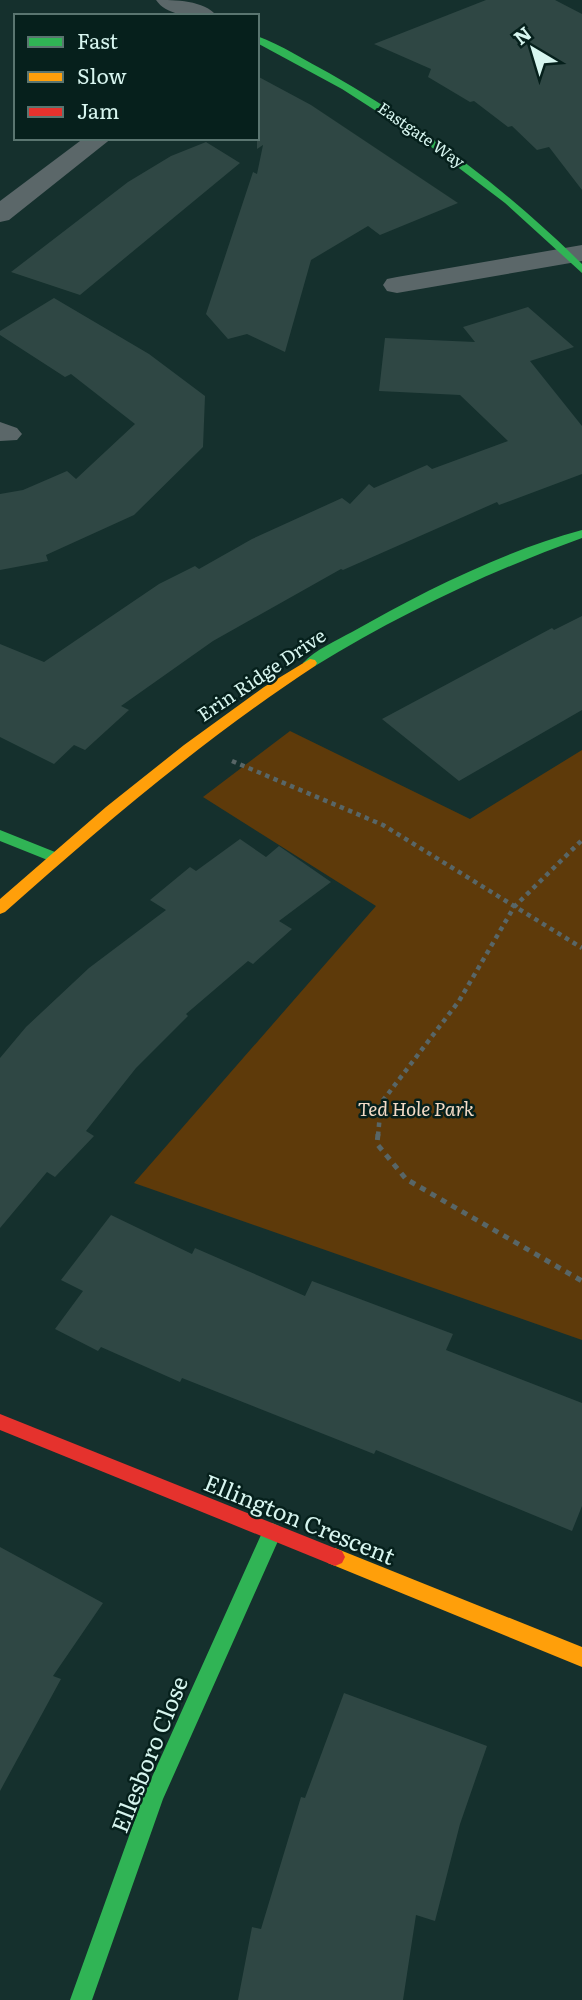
<svg xmlns="http://www.w3.org/2000/svg" width="582" height="2000" viewBox="0 0 582 2000" font-family="Literata,serif">
<style>
.green{fill:#5e3a0a}
.building{fill:#2f4744}
.lines{fill:none;stroke-linecap:round;stroke-linejoin:round}
.path-far1{stroke:#586667;stroke-width:4.5;stroke-dasharray:4.5 4.5;stroke-linecap:butt}
.path{stroke:#586667;stroke-width:5;stroke-dasharray:6 6;stroke-linecap:butt}
.street{fill:#5b6769;fill-rule:evenodd}
.fast{fill:#30b455;fill-rule:evenodd}
.slow{fill:#ff9f0a;fill-rule:evenodd}
.jam{fill:#e5322d;fill-rule:evenodd}
.labels{text-anchor:middle;dominant-baseline:central;stroke-width:5;stroke-linejoin:round;paint-order:stroke}
.far-street-label{font-size:16px;fill:#d7f5ef;stroke:#06201c}
.street-label{font-size:19px;fill:#d7f5ef;stroke:#06201c}
.park-label{font-size:19px;font-style:italic;fill:#f4dbc6;stroke:#06201c}
.near-street-label{font-size:23px;fill:#d7f5ef;stroke:#06201c}
</style>
<rect width="100%" height="100%" fill="#15302d"/>
<path class="green" d="M290,731L470,819L582,750V1340L134,1183L376,906L203,797Z"/>
<path class="building" d="M486,0H555L582,14V190L549,147L537,150L512,126L508,127L474,101L470,102L428,77L431,69L374,44Z
M257,76L311,105L458,203L380,235L368,226L311,260L285,352L247,334L228,339L206,314L253,172L257,174L263,145L257,149Z
M206,142L240,163L80,295L11,272L128,182L171,156Z
M54,298L149,354L205,396L203,447L134,515L46,555L48,561L0,570V494L23,490L67,471L76,479L135,424L71,374L65,377L0,335V331Z
M528,307L574,347L530,361L582,426V474L499,505L497,502L343,570L341,569L213,641L121,706L129,710L85,750L74,745L54,764L0,737V644L44,662L159,584L195,566L199,569L252,539L342,498L350,504L369,484L374,488L427,465L432,469L508,441L460,395L379,391L385,338L475,342L463,327Z
M582,616V710L459,781L382,719L552,628L554,630Z
M240,839L266,857L279,846L331,882L279,921L292,929L253,964L248,961L186,1014L188,1016L136,1068L86,1131L94,1136L55,1177L47,1172L0,1228V1058L26,1027L89,968L166,910L150,900L190,867L196,871Z
M111,1215L192,1254L195,1248L305,1296L312,1281L453,1334L446,1350L582,1403V1506L572,1531L376,1450L374,1454L182,1378L180,1382L101,1347L98,1351L55,1329L83,1291L61,1280Z
M0,1547L103,1603L53,1676L61,1679L0,1791Z
M344,1693L487,1746L460,1824L435,1921L416,1915L403,2000H238L252,1927L261,1929L301,1797L305,1798Z"/>
<g class="lines">
<path class="path-far1" d="M232,761L383,825L582,948
M378,1136L381,1103L459,1001L514,907L582,840"/>
<path class="path" d="M378,1134L377,1144L406,1179L582,1281"/>
<path class="street" d="M156,0C175,0 204,0 217,16C198,16 168,18 156,0Z
M84,138H112L9,220L0,222V201Z
M582,245V261L397,293L387,291L383,285L387,279L397,277Z
M0,422L17,428L22,434L17,440L0,441Z"/>
<path class="fast" d="M257,36C282,45 306,61 329,73C422,126 506,189 582,264V273L505,203L426,143L342,89L257,43Z
M582,530V538C488,572 400,614 315,666H305L303,663C315,650 337,640 352,632C422,592 504,551 582,530Z
M0,830L60,854L62,858L55,863L0,841Z
M272,1523L279,1526L282,1532L163,1799L92,2000H70L143,1797L265,1526Z"/>
<path class="slow" d="M310,659L315,660L317,663L315,666C204,739 104,824 5,912L0,914V899L106,807L184,745L264,687Z
M335,1548L582,1647V1667L328,1563L325,1557L328,1551Z"/>
<path class="jam" d="M0,1414L342,1551L345,1557L342,1563L335,1566L0,1430Z"/>
</g>
<g class="labels">
<g class="far-street-label">
<text transform="translate(422 134) rotate(35)">Eastgate Way</text>
</g>
<g class="street-label">
<text transform="translate(261 674) rotate(-34)">Erin Ridge Drive</text>
</g>
<g class="park-label">
<text x="416" y="1108">Ted Hole Park</text>
</g>
<g class="near-street-label">
<text transform="translate(300 1518) rotate(22)">Ellington Crescent</text>
<text transform="translate(148 1754) rotate(-68)">Ellesboro Close</text>
</g>
</g>
<rect x="14" y="14" width="245" height="126" fill="#06201c" stroke="#5a7570" stroke-width="2"/>
<rect x="28" y="37" width="35" height="10" fill="#30b455" stroke="#5a7570" stroke-width="2"/>
<text x="77" y="49" font-size="21" fill="#d7f5ef">Fast</text>
<rect x="28" y="72" width="35" height="10" fill="#ff9f0a" stroke="#5a7570" stroke-width="2"/>
<text x="77" y="84" font-size="21" fill="#d7f5ef">Slow</text>
<rect x="28" y="107" width="35" height="10" fill="#e5322d" stroke="#5a7570" stroke-width="2"/>
<text x="77" y="119" font-size="21" fill="#d7f5ef">Jam</text>
<g transform="translate(533 49) rotate(322)" stroke="#06201c" stroke-width="5" paint-order="stroke">
<path d="M0-5L12 26L0 18L-12 26Z" fill="#d7f5ef"/>
<text y="-10" font-size="19" font-weight="bold" text-anchor="middle" fill="#d7f5ef">N</text>
</g>
</svg>
